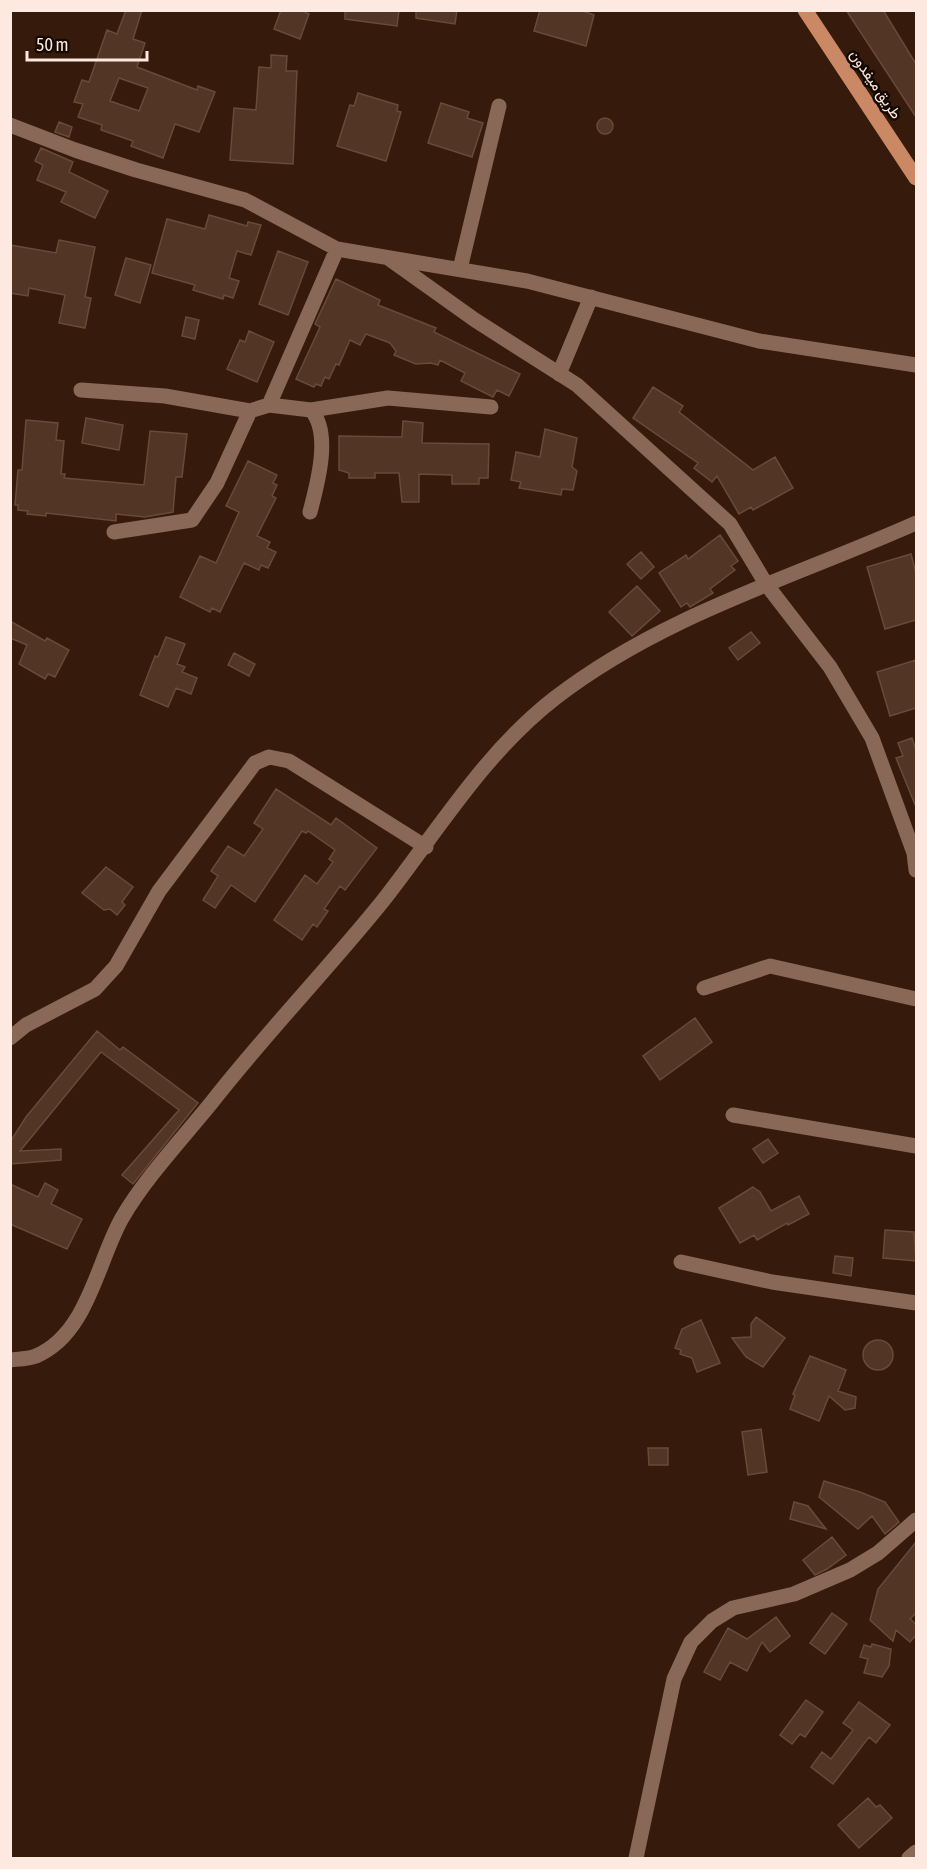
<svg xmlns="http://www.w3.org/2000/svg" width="927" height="1869" viewBox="0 0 927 1869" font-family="'Asap Condensed',Vazirmatn,sans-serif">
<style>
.building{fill:#533525;stroke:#684a39;stroke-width:1.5;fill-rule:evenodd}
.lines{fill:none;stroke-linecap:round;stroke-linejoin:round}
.street{stroke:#896857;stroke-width:15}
.secondary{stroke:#896857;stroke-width:15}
.primary{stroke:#cb8865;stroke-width:15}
.labels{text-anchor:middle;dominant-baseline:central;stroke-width:5;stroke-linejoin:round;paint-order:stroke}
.street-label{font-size:15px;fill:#fde9df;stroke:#150904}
</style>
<rect width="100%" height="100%" fill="#361b0c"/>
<path class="building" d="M126,10H142L133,39L145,43L137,67L197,90L198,86L215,92L199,132L175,124L163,158L131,146L133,141L101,130L102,125L78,117L83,104L74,102L82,80L89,82L107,30L117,34ZM119,78L148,88L139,111L110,101Z
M281,10H300L309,14L300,39L274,29Z
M345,10H399L397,26L345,19Z
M416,10H457L455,24L416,18Z
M540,10H580L594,15L586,46L534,31Z
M846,10H883L916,64V117Z
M271,55L287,56L286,71H297L293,164L230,160L234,108L256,110L259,67L271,68Z
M358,93L398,105L397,111L401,112L386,161L337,146L350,105L354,106Z
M441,103L469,112L467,118L483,123L472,157L428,143Z
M597 126a8 8 0 1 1 16 0a8 8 0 1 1-16 0Z
M59,122L72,127L69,137L55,132Z
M41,148L73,162L69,172L108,191L95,218L61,202L66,192L37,180L43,165L35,161Z
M209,215L247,226L248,222L261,225L251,255L237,251L229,278L239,281L233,298L224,295L223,299L193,290L195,285L152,273L167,219L205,229Z
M59,240L95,247L85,297L91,298L85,328L59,323L65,295L29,288L28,296L10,293V245L56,253Z
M278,251L308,262L288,315L259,304Z
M126,258L151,265L140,303L115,295Z
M336,279L380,300L378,305L436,328L434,332L520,374L509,396L497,390L493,397L461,381L465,373L440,360L438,365L431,363L416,364L394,355L396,351L390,343L366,334L360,345L350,340L339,365L336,364L329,379L325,377L321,386L316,384L314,387L296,379L320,327L315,324Z
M186,317L199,320L195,339L182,336Z
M249,331L274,342L257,382L227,369L240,340L245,342Z
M653,387L683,406L679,412L753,470L775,457L793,488L753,510L751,507L739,514L717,476L712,482L694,468L698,463L633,418Z
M86,418L123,425L119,450L82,443Z
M26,420L58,423L56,440L64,441L61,474H65L64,478L144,485L150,431L187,434L182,477H176L173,512L145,517L116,514V521L46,513V516L27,514L28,511L18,510V505H15L18,470H22Z
M403,421L423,423L422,443L489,444L488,478H479V484H452V475L419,474V502H402L399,473H375V478H349V473L339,470V436L402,437Z
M545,429L577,438L572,467L577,471L573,490L562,489L561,495L519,488L521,482L511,480L516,452L540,457Z
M248,461L277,475L273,483L277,485L272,496L276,498L257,536L270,542L267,548L276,552L268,568L261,565L259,570L244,563L220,612L212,608L210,612L180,597L200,556L216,563L239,512L226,506Z
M720,535L738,561L731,566L735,570L710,589L713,593L690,607L687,603L681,607L659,573L686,555L688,559Z
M641,552L654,567L641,579L627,564Z
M911,554L916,573V620L885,629L867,567Z
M637,586L660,611L632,636L609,612Z
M10,621L45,641L47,638L69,650L55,677L48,674L45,679L19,664L27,645L10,638Z
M751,632L760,643L738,660L729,648Z
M166,637L185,644L177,664L185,667L182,672L197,678L191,694L176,688L168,707L140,695L155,656L158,657Z
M234,653L255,664L249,676L228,665Z
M916,660V708L890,716L877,672Z
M912,738L916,750V807L896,758L903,756L898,743Z
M276,789L331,825L336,818L377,848L345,890L340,886L324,909L328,911L317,927L313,924L302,940L274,920L305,875L317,884L333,862L329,859L335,850L308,831L306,833L302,831L255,902L231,885L215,908L203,900L218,876L211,871L228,846L244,856L263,829L254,823Z
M106,867L133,887L122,902L125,905L117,915L110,909L104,910L82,893Z
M695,1018L712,1042L660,1080L643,1056Z
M97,1031L120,1050L123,1047L198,1103L133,1184L122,1175L179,1110L101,1052L20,1151L61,1149V1160L10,1164V1142L26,1117Z
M768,1139L778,1153L763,1163L753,1149Z
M45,1183L58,1190L51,1204L82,1219L67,1249L10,1224V1184L38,1197Z
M753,1187L760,1192L771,1211L799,1196L809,1214L788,1225L787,1223L757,1240L754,1235L740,1243L719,1208Z
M885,1230L914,1232L916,1261L883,1258Z
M835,1256L853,1258L851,1276L833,1273Z
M756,1317L785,1338L763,1367L746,1357L732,1338L751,1337V1324Z
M701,1320L720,1363L697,1372L692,1358L680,1354L681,1350L675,1348L682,1329Z
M863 1355a15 15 0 1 1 30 0a15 15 0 1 1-30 0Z
M810,1356L846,1370L838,1391L856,1397L855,1408L845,1410L829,1396L819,1421L790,1409L795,1395L793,1394Z
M761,1429L767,1472L748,1475L742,1432Z
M648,1448H668V1465H649Z
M824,1481L860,1492L885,1502L899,1522L885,1534L872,1516L858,1529L819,1497Z
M794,1502L808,1506L826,1529L790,1519Z
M832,1537L846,1555L827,1569L815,1575L803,1560Z
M916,1542V1613L910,1619L916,1624V1635L910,1642L896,1630L893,1641L870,1620L878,1589Z
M832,1613L847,1624L825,1654L810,1643Z
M776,1617L790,1636L770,1652L762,1642L747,1671L730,1662L720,1680L704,1672L728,1628L747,1639Z
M872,1644L891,1649L889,1666L882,1677L864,1673L868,1659L860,1657L864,1645L871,1647Z
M806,1700L823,1712L805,1737L800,1734L792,1744L780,1735Z
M859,1702L890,1725L876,1743L869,1737L833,1784L811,1767L822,1752L831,1759L853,1730L843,1723Z
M868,1798L876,1807L880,1805L892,1818L859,1848L838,1825Z"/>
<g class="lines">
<path class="street" d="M10,125L75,150L136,170L245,200L337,249L527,281L759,341L916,365
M388,258L475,320L577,385L730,524L766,584L830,667L872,738L914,853L916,870
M460,269L499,106
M559,374L591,297
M81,390L165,396L250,411
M269,405L311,410C332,433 317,485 310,512
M311,410L388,398L491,407
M114,532L192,520L217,483L250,411L269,405L337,249
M704,988L770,966L916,999
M10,1038L26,1025L95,989L116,966L159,891L255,763L269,757L289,761L426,847
M733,1115L916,1146
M681,1262L772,1282L916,1303
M10,1360C19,1359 28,1359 36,1356C88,1334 97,1262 122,1218C146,1177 182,1139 212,1102C266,1033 327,970 382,902C437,832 484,753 555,698C662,615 795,577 916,523
M909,1858L916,1852"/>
<path class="secondary" d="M636,1858L674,1679L691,1642L712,1621L733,1608L794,1594L850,1570L878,1553L916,1520"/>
<path class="primary" d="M805,10L916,178"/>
</g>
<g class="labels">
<g class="street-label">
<text transform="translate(876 84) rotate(56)">طريق ميفدون</text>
</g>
</g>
<rect width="927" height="1869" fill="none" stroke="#fde9df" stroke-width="24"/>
<path d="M27 51v9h120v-9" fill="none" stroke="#fde9df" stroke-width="3"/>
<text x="36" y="51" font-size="18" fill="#fde9df" stroke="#150904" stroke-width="4.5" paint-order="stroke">50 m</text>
</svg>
